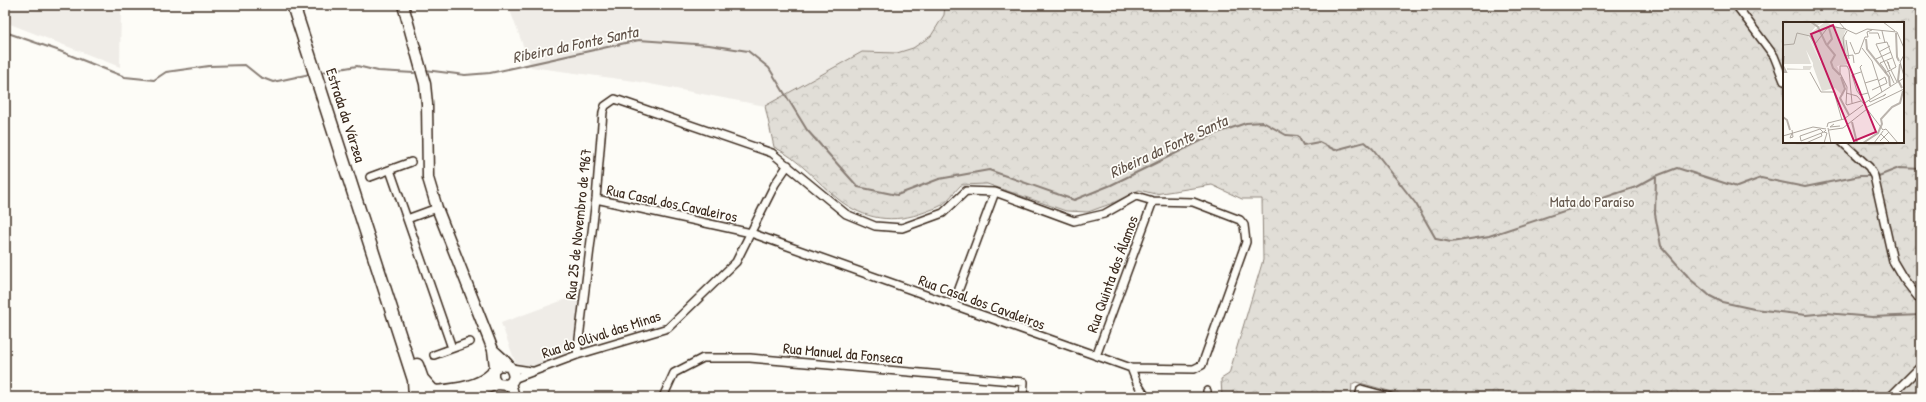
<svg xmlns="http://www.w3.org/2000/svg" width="1926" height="402" viewBox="0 0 1926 402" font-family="'Patrick Hand',sans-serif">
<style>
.built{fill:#efece7}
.grass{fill:url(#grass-tufts);stroke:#8e847a}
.forest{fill:url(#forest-crowns);stroke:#8e847a;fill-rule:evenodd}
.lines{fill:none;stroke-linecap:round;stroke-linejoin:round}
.stream{stroke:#887d74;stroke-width:2}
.street-casing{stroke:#3b2a1e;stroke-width:10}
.secondary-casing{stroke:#3b2a1e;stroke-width:13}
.primary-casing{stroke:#3b2a1e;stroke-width:15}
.street{stroke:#fdfcf7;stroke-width:7}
.secondary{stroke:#fdfcf7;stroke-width:10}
.primary{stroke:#fdfcf7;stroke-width:12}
.labels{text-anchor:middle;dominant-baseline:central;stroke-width:3.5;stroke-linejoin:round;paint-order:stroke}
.street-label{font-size:15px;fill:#3b2a1e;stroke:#fdfcf7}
.park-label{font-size:15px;fill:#64574c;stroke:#fdfcf7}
.water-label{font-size:16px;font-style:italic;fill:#615349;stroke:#fdfcf7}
.inset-river{fill:none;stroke:#bbb4ad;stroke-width:2}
.inset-road{fill:none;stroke:#afa8a0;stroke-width:1}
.view{fill:#c2185b;fill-opacity:0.15;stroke:#c2185b;stroke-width:2}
.inset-edge{fill:none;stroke:#3b2a1e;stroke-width:2}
</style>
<defs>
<pattern id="grass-tufts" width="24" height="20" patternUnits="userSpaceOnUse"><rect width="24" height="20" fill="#e1ded7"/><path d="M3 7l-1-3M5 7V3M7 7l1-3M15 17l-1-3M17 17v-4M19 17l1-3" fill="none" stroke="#c2bfb8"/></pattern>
<pattern id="forest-crowns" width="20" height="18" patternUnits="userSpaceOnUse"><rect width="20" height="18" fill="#e1ded7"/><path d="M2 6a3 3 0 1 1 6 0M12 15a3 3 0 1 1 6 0" fill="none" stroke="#c2bfb8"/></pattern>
</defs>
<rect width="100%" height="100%" fill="#fdfcf7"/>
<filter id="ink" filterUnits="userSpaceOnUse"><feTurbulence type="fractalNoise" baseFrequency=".025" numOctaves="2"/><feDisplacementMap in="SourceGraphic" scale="8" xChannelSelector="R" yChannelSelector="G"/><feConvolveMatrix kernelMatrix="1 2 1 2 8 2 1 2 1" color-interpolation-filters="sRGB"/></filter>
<g filter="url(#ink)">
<path class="built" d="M5,5H121L120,67L5,22Z
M508,5H945L944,15L931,36L913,48L897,53L862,52L765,106L634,81L531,67Z
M580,294L573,345L570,349L565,354L539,365L521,367L516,364L501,323Z"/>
<path class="grass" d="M1921,369V397H1895Z"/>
<path class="forest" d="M945,5H1921V369L1895,397H1411L1356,382L1352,384L1351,397L1322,392L1320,397H1222L1221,379L1229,374L1263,260L1262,199H1242L1212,185L1155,194L1139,190L1113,203L1088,212L1066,211L987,184L961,185C955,191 949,200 942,205C937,208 930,210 925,212C894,224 864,220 838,199C817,182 799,159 774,147L765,106L862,52L897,53L913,48L931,36L944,15ZM1784,23H1903V142H1784Z"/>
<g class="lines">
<path class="stream" d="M5,32L57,50L125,77L154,80L166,72L209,66L245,65L260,77L273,82L310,74
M425,70L465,75L490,73L639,40L709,45L748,51L769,68L807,130L858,187L897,195L939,179L989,170L1074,200L1111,185L1217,133L1246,123L1263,122L1286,135L1298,136L1303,145L1319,142L1335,150L1365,142L1373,149L1416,204L1436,239L1451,242L1489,236L1636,187L1656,176L1677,168L1737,187L1761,178L1805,187L1860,176H1872
M322,72L357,66L378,71L414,73
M1656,176L1655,214L1661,246L1691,280L1710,296L1722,302L1754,309L1806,315L1826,313L1872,317L1921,315
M1876,177L1899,168L1921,169"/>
<g class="street-casing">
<path id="street" d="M1736,5L1774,56L1784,81
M1842,142L1869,167L1874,176L1893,261L1903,278L1921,301
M390,170L452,348
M370,177L411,162
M407,219L437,208
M953,305L995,192
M434,355L470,342
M577,355L596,199L603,112L605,106L615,99L772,153L846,214L875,226L902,228L943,213L966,191L995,192L1074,221L1104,214L1136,196L1153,201L1193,202L1240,220L1244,225L1246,242L1202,365L1194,369L1131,368L751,233L596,199
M1096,356L1153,201
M511,368L531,371
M1131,368L1137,383L1146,397
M513,379L577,355L668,328L736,262L775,184L788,165
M1207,391V397
M663,397L674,373L703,358H750L1024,382L1023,397
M1359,397L1361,389L1390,397
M1890,397L1921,366"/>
</g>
<g class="secondary-casing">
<path id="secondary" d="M403,5L425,84L427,104L428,178L437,208L493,350L495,367
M493,350C501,358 524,374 508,385L497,384L493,377V370L499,365L509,366
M510,383L514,397
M436,391C455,389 478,387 492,373
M463,397L497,384"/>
</g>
<g class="primary-casing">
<path id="primary" d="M293,5L414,380L415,397
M417,365L422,379L431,389
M423,390C430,388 437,391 441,397"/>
</g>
<use href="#street" class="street"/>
<use href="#secondary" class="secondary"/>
<use href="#primary" class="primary"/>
</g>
</g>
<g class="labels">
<g class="street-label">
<text transform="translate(346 115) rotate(72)">Estrada da Várzea</text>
<text transform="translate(672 203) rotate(12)">Rua Casal dos Cavaleiros</text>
<text transform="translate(578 224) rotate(-84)">Rua 25 de Novembro de 1967</text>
<text transform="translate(1112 274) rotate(-70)">Rua Quinta dos Álamos</text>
<text transform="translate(982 302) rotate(20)">Rua Casal dos Cavaleiros</text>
<text transform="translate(601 334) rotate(-18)">Rua do Olival das Minas</text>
<text transform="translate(843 353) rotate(5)">Rua Manuel da Fonseca</text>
</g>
<g class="park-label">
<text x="1592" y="201">Mata do Paraíso</text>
</g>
<g class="water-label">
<text transform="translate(575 44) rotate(-12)">Ribeira da Fonte Santa</text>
<text transform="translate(1168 146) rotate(-25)">Ribeira da Fonte Santa</text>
</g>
</g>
<g transform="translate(1783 22)">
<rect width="121" height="121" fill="#fdfcf7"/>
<path d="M0,0H42L33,4L25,14L38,41H30L23,28L28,42H0ZM20,44H29L27,48H4V46L20,47Z" fill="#e1ded7"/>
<path d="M42,0L63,8L61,12L66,42L54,44L63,63L60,74L52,66L39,69L30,44V41L38,40L25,13Z" fill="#e1ded7"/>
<path class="inset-river" d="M28,0L35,5L43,22L52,33L48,40L50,46L57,53M113,11L114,35L116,39M83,17L84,27L106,55L107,64M44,23L49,17L46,6M117,42L115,58L119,66M0,50H3L0,44L1,34M58,55L62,67L57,76L66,93M0,95L4,98L7,108M69,100L74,121M80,121L95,111L99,102L98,97L109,85L117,81L120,69"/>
<path class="inset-road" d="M56,0L62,7L73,12L84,7L114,10M100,0L112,9M64,9L60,16L62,34L70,33L71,41M99,9L102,21M114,10L121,26M86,11H95L97,17M63,18L66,37M67,20L72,32L76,31L82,15H85L84,10L89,8M0,23L11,22L14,11L27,14L32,22L46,4L63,7M79,26L89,39L99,70M96,30L107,24M121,33L117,40L121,54M109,36L97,41L103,49L102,51L113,45M93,37L108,30M104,39L107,46V47L105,40M79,43L77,45L87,77M108,48L114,60M27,50L38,70H51L59,98M78,50L69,53L74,69L77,73L85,71M82,61L95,57M111,61L93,22L104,20L113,45M89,68L104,61L102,55L95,59M63,71L74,74L81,82M86,78L87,80L102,73L103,72L100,74M69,81L66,48L64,44H57V51L64,65L63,82L64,83L78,79M80,82L121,56M84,85L121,67M84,87L100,108M51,102L47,105L57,104M44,105L45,101L61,97L80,83M45,106L48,121M9,108L10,115L7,116L9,111M46,108L60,106L84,87M100,108L103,107L115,121M40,110L37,107L17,114L18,119L41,110L43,108M41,110L44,111L41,121M98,112L107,121M0,114L30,105L43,107M97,119L106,110M23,121L39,114L38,111M91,121L100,109"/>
<path class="view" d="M50,3L93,110L71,119L28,12Z"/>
<rect width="121" height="121" class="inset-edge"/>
</g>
<rect width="1926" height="402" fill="none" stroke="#fdfcf7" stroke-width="20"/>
<rect x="10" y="10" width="1906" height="382" fill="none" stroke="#3b2a1e" stroke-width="1.5" filter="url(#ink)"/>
</svg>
